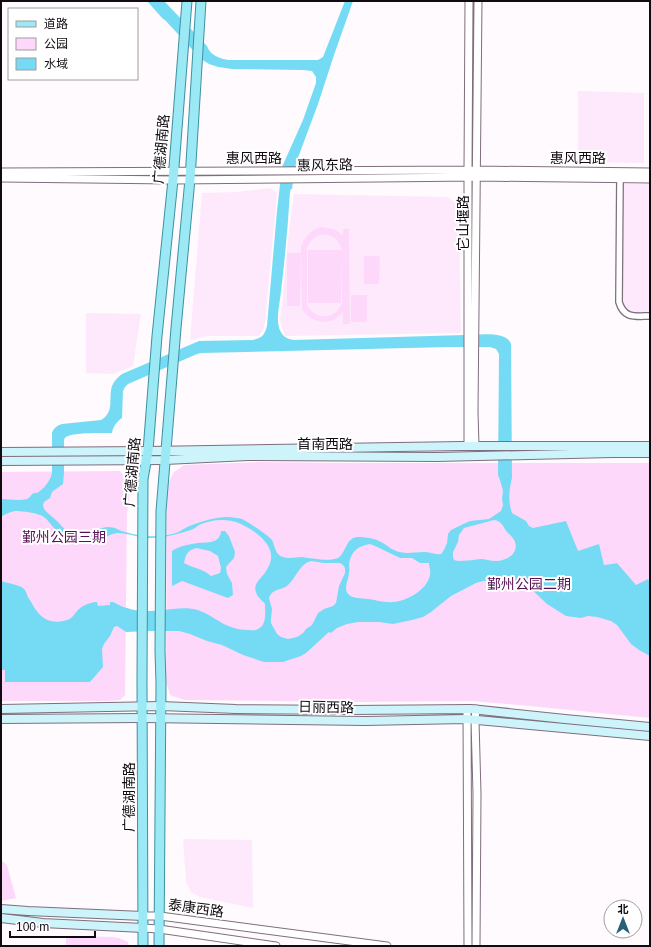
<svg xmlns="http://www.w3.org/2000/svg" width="651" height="947" viewBox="0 0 651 947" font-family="Helvetica,'Noto Sans SC',sans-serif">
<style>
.built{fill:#fee9fc}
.green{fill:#fed8fa;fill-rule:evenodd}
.water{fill:#75dbf5;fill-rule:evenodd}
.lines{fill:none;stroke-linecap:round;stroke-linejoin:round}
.minor-casing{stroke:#7f6e7d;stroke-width:8}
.tertiary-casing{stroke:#7f6e7d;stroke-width:9}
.secondary-casing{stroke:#7f6e7d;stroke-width:10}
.primary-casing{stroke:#3e92a0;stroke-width:11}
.minor{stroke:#fff;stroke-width:5.5}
.tertiary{stroke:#fff;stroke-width:7}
.secondary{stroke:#cdf4fa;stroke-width:8}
.primary{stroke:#9ae9f4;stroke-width:9}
.labels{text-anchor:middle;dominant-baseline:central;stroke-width:4;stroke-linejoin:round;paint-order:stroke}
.street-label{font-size:14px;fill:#110b11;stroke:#fff}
.park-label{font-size:14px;fill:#591256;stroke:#fff}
</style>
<rect width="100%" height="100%" fill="#fefafd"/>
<path class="built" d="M578,91L644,93V163L578,162Z
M622,184H650V313H633L626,310L623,307L621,301Z
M270,188L277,193L265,323L263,331L258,336H205L190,340L202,193L237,192Z
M294,194L448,197L455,203L459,210L461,333L285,336L280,320L283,295L288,239Z
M86,313L141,314L133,366L113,374L86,373Z
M183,839L252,840L253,908L200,897L191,892L186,882Z"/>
<path class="green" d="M321,227L334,229L343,235V229H349L350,324H343V312C340,315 337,319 333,320C322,325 307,319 302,309L301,247C304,237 311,230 321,227ZM320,235C332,234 338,238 342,250H308V303H341L342,253V302C338,320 313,321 307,304V249C309,242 313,237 320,235Z
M287,253H301L300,306H287Z
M364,256H380L379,284H364Z
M351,295H367V322H351Z
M260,462L339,463H650V718L530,706L472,701L353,702L184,700L170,695L166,681L167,487L173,473L184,465Z
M120,471L131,485L127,514L125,695L120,700L108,701H1V472Z
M1,860L7,865L16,898L1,901Z
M66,936L112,937L119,938L128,942L129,946H66Z"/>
<path class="water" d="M147,1H164L207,46C211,56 219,58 228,60H318L323,57L345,1H353L334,55L318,104L296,163L292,189H291L290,192C288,225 285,258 281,291C280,303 276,316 279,328C282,336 286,339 294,340L465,335C477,335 507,330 511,344L512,478C509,490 508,501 512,513L526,521L529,526L533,528L566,521L578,551L599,544L604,565L612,564L617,563L636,585L648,579L650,584V656L639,650L631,644L617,625L611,621L597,617L588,616L581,618L566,616L547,604L529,587L510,581H483L476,583L451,596L431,612L423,617L412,620L393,624L379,622H358L347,624L337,628L331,633L329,632L306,653L301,656L283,662H264L243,655L222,645L207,641L190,634L179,631H149L126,632L117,626L114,627L110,636L104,644L102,649L103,667L90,682H5V670H1V581C6,583 21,585 24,589C27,592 27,597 30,600C38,616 48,626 67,620C73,618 74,614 78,610C83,605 89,603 95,602H97L98,606L110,605V602H113C118,604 122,607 127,608C132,610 139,611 145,611C162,612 181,605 198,610C217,617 225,630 249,630C252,630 255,631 258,629C267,625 265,612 265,604C262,600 257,597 256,592C253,585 260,579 264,574C277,557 271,545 256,533C238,519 220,516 199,525C196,527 194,529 191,530C179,534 166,537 153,538C142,539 128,533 117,533C107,534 100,543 89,544C76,544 63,537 54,528C51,525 48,520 44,517C39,513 22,511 15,511C10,512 5,514 1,517V499C9,499 18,501 27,499C30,498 30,495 34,493C35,493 36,493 37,493C43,490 51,480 52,473V433C54,428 56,426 62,424L101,420C115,412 108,399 112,386C114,381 118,377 122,374L199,341L253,340C263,337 264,336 267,326L277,211L282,167L303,120L316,83V77L312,71L303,70L232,69L218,67L209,64L201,59L165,20L163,19ZM449,347H490L496,349L499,354L498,475L500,480L503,491L502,499L503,505L501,511L489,519L470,521L459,526L451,530L448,534L447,543L444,550L441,554C435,555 430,552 424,552C413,552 404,555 394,550C391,549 389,547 386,545C378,539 368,537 358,537C346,537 346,553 338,558C329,562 311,558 301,557C296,557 289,559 283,557C275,555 275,546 272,540C268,535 248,522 242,519C238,518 232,517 227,517C216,517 203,521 192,525C186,527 181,531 176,533C159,538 141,537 125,532C117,530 116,527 108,527C96,527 88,539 76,536C68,535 63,527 58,522C53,517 48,514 44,509L43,505L44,502L50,498L52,492L63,484L64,473V442C64,440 64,438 66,437C72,432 104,433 112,433C113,427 116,422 122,418L123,391L125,387L128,384L197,354L201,353ZM494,520C502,521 503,527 507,532C510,535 514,538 515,542C519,554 506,561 496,561C490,561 485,559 480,559C473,560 465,561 458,561L454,560L453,557V552L458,542L459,535L464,528ZM370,544L375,546L400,558H412L420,563H429C429,567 431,571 430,575C427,590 407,601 393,602C385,603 376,600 368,599C363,598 352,599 348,594C343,588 349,579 349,573C350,570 349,567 349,564C351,551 358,546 370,544ZM311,561L324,563H340L343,565L345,568V573L339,586L336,603L333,606L324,609L318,613L312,625L306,629L303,633L297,637L288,639L281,637L277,634L271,623V619L272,609L269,598C273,588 280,591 287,586C296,579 299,564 311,561Z
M221,531H225L229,536L235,552L234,558L226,567L227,574L232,583L233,595L228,598L182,581L172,586V551C179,546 190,544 198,543C207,542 220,544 221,531ZM196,548L210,551L218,556L221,568L220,573L211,576C204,569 193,568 184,563C186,554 187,551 196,548Z"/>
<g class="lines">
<g class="minor-casing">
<path id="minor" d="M620,176L619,302C624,319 635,316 650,316"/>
</g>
<g class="tertiary-casing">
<path id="tertiary" d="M1,172L476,170L650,172
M1,178L173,180L476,177L650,179
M468,446V170L469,1
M475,446L474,412L478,1
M467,709L468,946
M476,709L475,720L477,794L476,946
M143,916H160L387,946
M143,928L159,929L276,946"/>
</g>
<g class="secondary-casing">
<path id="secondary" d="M1,452L148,451L462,446H650
M1,461L165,460L248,456L437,457L613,453H650
M1,709L161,706L236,709L352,710L471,709L565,719L650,727
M1,719L142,718L365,721L466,719L650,736
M1,909L28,911L143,916
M1,918L43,923L143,928"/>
</g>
<g class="primary-casing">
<path id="primary" d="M143,946L142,681L143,479L148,451L157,336L173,180L187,1
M159,946L161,683L160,651L161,511L176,328L190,179L201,1"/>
</g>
<use href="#minor" class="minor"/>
<use href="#tertiary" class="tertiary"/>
<use href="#secondary" class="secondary"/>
<use href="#primary" class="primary"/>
</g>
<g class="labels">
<g class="street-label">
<text transform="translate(161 149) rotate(-85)">广德湖南路</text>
<text x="254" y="158">惠风西路</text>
<text x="578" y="158">惠风西路</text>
<text transform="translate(325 165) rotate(-1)">惠风东路</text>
<text transform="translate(463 223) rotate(-90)">它山堰路</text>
<text x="325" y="444">首南西路</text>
<text transform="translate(132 472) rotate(-85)">广德湖南路</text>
<text transform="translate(326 707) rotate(1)">日丽西路</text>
<text transform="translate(129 797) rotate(-90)">广德湖南路</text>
<text transform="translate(196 908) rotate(8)">泰康西路</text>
</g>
<g class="park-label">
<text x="64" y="537">鄞州公园三期</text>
<text x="529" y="584">鄞州公园二期</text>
</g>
</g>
<rect width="651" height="947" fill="none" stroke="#110b11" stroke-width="4"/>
<rect x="8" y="8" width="130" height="72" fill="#ffffff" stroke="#a09da0"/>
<rect x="16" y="21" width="20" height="6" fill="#9ae9f4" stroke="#a09da0"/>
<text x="44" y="28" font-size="12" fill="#110b11">道路</text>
<rect x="16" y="38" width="20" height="12" fill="#fed8fa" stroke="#a09da0"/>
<text x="44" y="48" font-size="12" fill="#110b11">公园</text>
<rect x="16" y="58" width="20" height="12" fill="#75dbf5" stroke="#a09da0"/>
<text x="44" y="68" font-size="12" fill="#110b11">水域</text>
<g transform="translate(623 919)"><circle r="19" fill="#ffffff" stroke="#a09da0"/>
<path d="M0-3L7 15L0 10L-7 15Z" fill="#28607a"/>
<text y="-6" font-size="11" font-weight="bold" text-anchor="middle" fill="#110b11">北</text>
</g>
<path d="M10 931v6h85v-6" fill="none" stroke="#110b11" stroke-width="2"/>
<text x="16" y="931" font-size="12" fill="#110b11" stroke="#ffffff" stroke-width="3" paint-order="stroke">100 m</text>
</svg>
